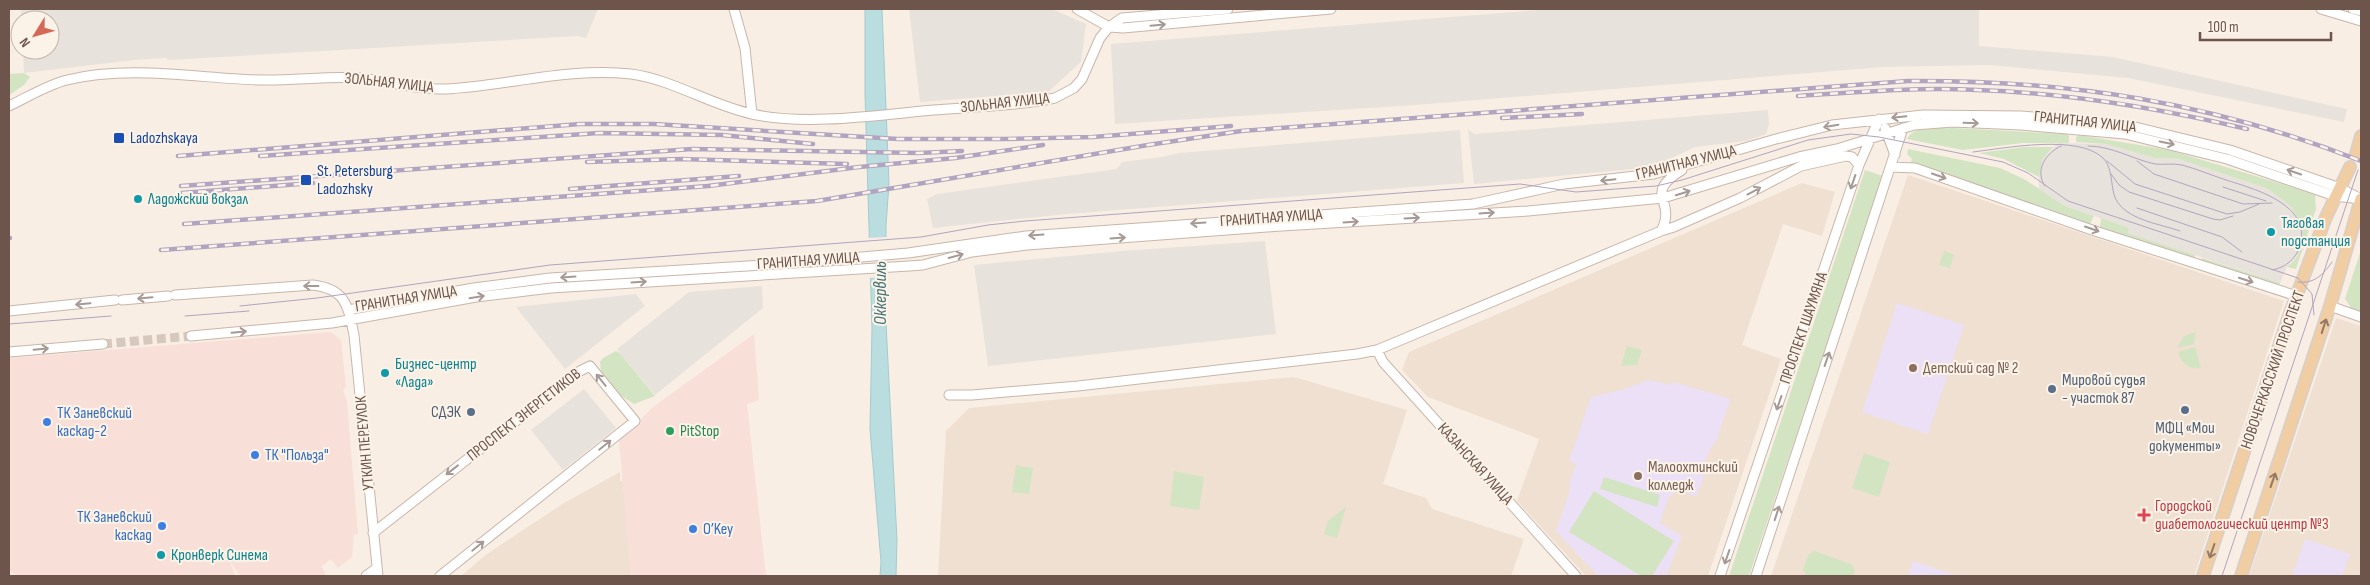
<svg xmlns="http://www.w3.org/2000/svg" width="2370" height="585" viewBox="0 0 2370 585" font-family="'Sofia Sans Condensed',sans-serif">
<style>
.residential{fill:#efe0d2}
.commercial{fill:#f8dfd8}
.industrial{fill:#e8e2dd}
.education{fill:#ebe0f5}
.green{fill:#d3e4c3}
.water{fill:#badddf;stroke:#a2ccd0}
.pier{fill:#f9eee3}
.lines{fill:none;stroke-linecap:round;stroke-linejoin:round}
.minor-tunnel{stroke:#d6c8bd;stroke-width:9;stroke-dasharray:9 4.5;stroke-linecap:butt}
.minor-casing{stroke:#c8b6ab;stroke-width:11}
.major-casing{stroke:#d6cfcd;stroke-width:14}
.minor{stroke:#fff;stroke-width:9}
.major{stroke:#f0cda3;stroke-width:11}
.tram{stroke:#b1a4c0;stroke-width:1}
.rail-casing{stroke:#b1a4c0;stroke-width:4.5}
.rail{stroke:#fcf3e8;stroke-width:2.5;stroke-dasharray:8;stroke-linecap:butt}
.oneway{stroke:#a79994}
.oneway2{stroke:#947966}
.transit-dot{fill:#1a4fb4;stroke:#fcf3e8;stroke-width:2}
.culture-dot{fill:#0f9aa8;stroke:#fcf3e8;stroke-width:2}
.education-dot{fill:#8d6e63;stroke:#fcf3e8;stroke-width:2}
.service-dot{fill:#5c6f8a;stroke:#fcf3e8;stroke-width:2}
.shop-dot{fill:#3f7fe0;stroke:#fcf3e8;stroke-width:2}
.leisure-dot{fill:#2e9e5b;stroke:#fcf3e8;stroke-width:2}
.health-dot{fill:#e0444e;stroke:#fcf3e8;stroke-width:2}
.labels{text-anchor:middle;dominant-baseline:central;stroke-width:4;stroke-linejoin:round;paint-order:stroke}
.street-label{font-size:16px;fill:#6d554c;stroke:#fcf3e8}
.transit-label{font-size:16px;fill:#164399;stroke:#fcf3e8;text-anchor:start}
.culture-label{font-size:16px;fill:#0d838f;stroke:#fcf3e8;text-anchor:start}
.education-label{font-size:16px;fill:#785e54;stroke:#fcf3e8;text-anchor:start}
.service-label{font-size:16px;fill:#4e5e75;stroke:#fcf3e8;text-anchor:start}
.shop-label{font-size:16px;fill:#366cbe;stroke:#fcf3e8;text-anchor:start}
.leisure-label{font-size:16px;fill:#27864d;stroke:#fcf3e8;text-anchor:start}
.health-label{font-size:16px;fill:#be3a42;stroke:#fcf3e8;text-anchor:start}
.water-label{font-size:18px;font-style:italic;fill:#467377;stroke:#fcf3e8}
</style>
<rect width="100%" height="100%" fill="#f9eee3"/>
<path class="residential" d="M1908,175L2284,301L2194,576H1771Z
M1802,183L1835,192L1822,236L1783,224L1742,345L1781,359L1708,576H1586L1517,501L1539,439L1428,397L1402,370L1409,352Z
M2336,318L2361,326V576H2249Z
M1294,377L1407,410L1383,484L1426,498L1432,509L1524,539L1511,576H938L946,431L969,408Z
M620,472V481H623L631,576H461L487,554L564,503Z"/>
<path class="commercial" d="M331,332L341,340L346,387L343,390L347,401L358,535L354,534L352,557L338,568L331,559L321,567L325,572V576H241L230,562L235,576H18L9,571V358Z
M754,334L759,400L747,404L766,576H631L619,441L653,407Z"/>
<path class="industrial" d="M21,9H598L586,38L578,36L169,60L166,58L134,60L24,73L23,50H50V20H21Z
M909,9H1052L1086,24L1081,62L1048,92L920,102Z
M1550,9H1979V46L2113,57L2347,109L2344,122L2128,78L1990,65L1884,67L1416,105L1115,124L1111,44Z
M1768,110L1769,124L1766,134L1746,141L1695,147L1653,167L1474,184L1468,129L1474,134Z
M1460,130L1464,183L1067,214L933,228L927,199L937,194L1117,169L1122,162L1162,157L1179,153Z
M2058,143L2106,144L2155,158L2179,159L2268,189L2293,208L2292,210L2297,217L2303,232L2301,251L2287,267L2280,283L2128,233L2129,228L2065,206L2039,189V172L2042,160Z
M1265,241L1276,334L988,366L974,265L1122,251Z
M762,286L763,308L655,395L617,349L689,292Z
M636,294L645,306L565,369L516,307Z
M584,389L616,428L563,470L531,430Z"/>
<path class="education" d="M1897,303L1964,325L1928,434L1862,412Z
M1649,380L1670,385L1673,382L1731,399L1716,441L1710,449L1706,459L1707,469L1696,497L1676,489L1674,494L1669,497L1660,523L1682,536L1666,576H1598L1556,531L1570,490L1569,483L1576,464L1569,461L1591,397L1621,390Z
M2305,539L2350,554L2342,576H2292Z
M1913,561L1958,576H1908Z"/>
<path class="green" d="M24,73L30,77L24,85L9,95V74Z
M1953,128L2067,134L2069,136V143H2023L1963,150L1907,139C1914,124 1939,129 1953,128Z
M2079,135L2169,150L2315,194L2316,209L2296,269L2287,267C2307,251 2307,229 2292,210L2293,208L2268,189L2179,159L2155,158L2106,144L2076,142V137Z
M2024,147H2053L2042,160L2039,177L2004,159L1979,153Z
M1908,149L2000,168L2024,179L2065,206L2094,216L2089,226L1911,163L1912,159L1907,154Z
M1865,170L1883,176L1749,576H1729Z
M2101,218L2129,228L2128,233L2195,255L2194,260L2100,229Z
M2361,250V313L2349,309L2350,306L2345,299Z
M1944,251L1954,255L1950,268L1939,265Z
M2202,258L2280,283L2278,288L2201,263Z
M2196,332L2194,344L2177,348L2184,336Z
M1627,346L1642,350L1637,365L1621,366Z
M2195,347L2201,368C2189,370 2181,363 2178,352Z
M616,351L620,353L655,396L634,404L620,395L601,371L600,362L603,358Z
M1864,453L1890,462L1879,497L1852,488Z
M1016,465L1033,468L1029,494L1012,492Z
M1174,471L1204,477L1199,510L1170,506Z
M1604,477L1660,495L1657,507L1600,489Z
M1594,491L1674,541L1652,576H1641L1569,532Z
M1346,507L1337,538L1324,534L1328,521Z
M1814,551L1851,564L1855,570L1853,576H1807L1803,570L1808,555Z"/>
<path class="water" d="M865,9H882L889,183L886,226V323L897,540L896,576H880L881,562L870,429L872,328L865,94Z"/>
<path class="pier" d="M889,237L890,277L868,278L867,238Z"/>
<g class="lines">
<path class="minor-tunnel" d="M103,344L191,336"/>
<g class="minor-casing">
<path id="minor" d="M734,9L745,48L752,114
M1077,9L1109,27
M2321,9L2361,21
M2353,9L2361,11
M1110,27L1123,28L1331,9
M9,106C28,97 47,85 67,80C129,65 197,78 259,80C293,81 326,76 360,78C389,81 416,90 445,89C506,86 569,67 631,74C674,80 710,105 752,114C804,126 879,115 933,110C973,107 1015,106 1055,98L1074,88L1082,79L1100,38L1109,27L1122,18L1228,9
M1885,128L1895,155
M1891,167L1915,168L2092,230L2297,296
M1661,231C1678,200 1641,195 1682,170
M175,295L313,285C346,289 348,306 354,335L378,576
M122,300L168,296
M2330,306L2361,317
M348,310L474,288L550,278L780,264L908,253L1026,236L1473,204L1564,184L1654,174L1776,139L1832,125L1923,115L2021,116L2127,125L2230,150L2340,188L2357,197
M9,311L115,300
M191,336L332,323L476,297L551,288L909,266L923,265L972,252L1027,245L1267,227L1528,211L1663,198L1799,157L1837,149L1914,125L1953,122L2021,125L2125,134L2227,159L2335,196L2361,199
M1377,350L1383,362L1576,576
M9,352L103,344
M949,395H972L1078,386L1357,354L1377,350L1661,231L1674,227L1740,198L1801,166L1846,156L1852,157L1859,165
M373,533L580,371L590,366L635,421L440,576
M366,576L377,568
M1720,576L1859,165L1879,119
M1756,576L1903,128"/>
</g>
<g class="major-casing">
<path id="major" d="M2356,154L2361,136
M2203,576L2290,313L2326,217L2350,167
M2241,576L2330,306L2361,199"/>
</g>
<use href="#minor" class="minor"/>
<use href="#major" class="major"/>
<path class="tram" d="M2088,146C2112,146 2132,159 2155,164C2164,165 2173,163 2182,165C2197,169 2211,175 2226,180C2254,189 2312,204 2300,246C2296,259 2285,268 2272,270
M1973,152C2006,148 2078,134 2103,158C2111,166 2111,179 2113,190C2117,219 2158,223 2180,231
M2107,161L2135,184L2227,214L2240,212L2259,204
M2137,161L2154,174L2243,204L2272,203
M2111,174L2119,185L2129,192L2213,219L2220,220L2233,216
M2045,186C2034,170 2046,153 2061,146
M2223,187L2266,201
M2137,208L2222,237L2242,252
M2298,282C2314,284 2323,275 2332,262
M240,306L317,298L550,265L921,237L988,225L1025,221L1520,184L1576,192L1656,186L1682,180L1808,140L1851,134L1879,137L2003,162L2028,173L2068,201L2298,278L2312,294L2314,315
M185,316L249,311
M9,324L111,316
M2222,576L2358,170"/>
<g class="rail-casing">
<path id="rail" d="M1798,96C1858,92 1917,87 1977,90C2069,93 2158,108 2247,129
M1502,118L1582,114
M178,156L580,124H654L898,139H1002L1093,137L1231,126
M260,156L599,133L722,135L813,144
M587,162L681,159L847,164
M181,186L692,149L919,153L962,151
M570,189L739,176
M182,193L313,183
M184,224L708,186L859,167L955,158L1043,145
M9,238H10
M161,250L817,201L1148,145L1241,131L1908,81C2070,80 2210,102 2361,161"/>
</g>
<use href="#rail" class="rail"/>
</g>
<defs><path id="oneway-shaft" d="M-6 0H5M1.5-3L5.5 0L1.5 3" fill="none" stroke-width="1.6" stroke-linecap="round" stroke-linejoin="round" transform="scale(1.25)"/></defs>
<g class="oneway">
<use href="#oneway-shaft" transform="translate(1158 25) rotate(-5)"/>
<use href="#oneway-shaft" transform="translate(1899 117) rotate(174)"/>
<use href="#oneway-shaft" transform="translate(1971 123) rotate(2)"/>
<use href="#oneway-shaft" transform="translate(1831 126) rotate(170)"/>
<use href="#oneway-shaft" transform="translate(2167 143) rotate(12)"/>
<use href="#oneway-shaft" transform="translate(2294 172) rotate(-161)"/>
<use href="#oneway-shaft" transform="translate(1939 176) rotate(19)"/>
<use href="#oneway-shaft" transform="translate(1608 180) rotate(174)"/>
<use href="#oneway-shaft" transform="translate(1853 182) rotate(109)"/>
<use href="#oneway-shaft" transform="translate(1754 191) rotate(-28)"/>
<use href="#oneway-shaft" transform="translate(1683 193) rotate(-17)"/>
<use href="#oneway-shaft" transform="translate(1487 213) rotate(-4)"/>
<use href="#oneway-shaft" transform="translate(1412 218) rotate(-3)"/>
<use href="#oneway-shaft" transform="translate(1351 222) rotate(-4)"/>
<use href="#oneway-shaft" transform="translate(1198 223) rotate(176)"/>
<use href="#oneway-shaft" transform="translate(2092 229) rotate(19)"/>
<use href="#oneway-shaft" transform="translate(1036 235) rotate(176)"/>
<use href="#oneway-shaft" transform="translate(1118 238) rotate(-4)"/>
<use href="#oneway-shaft" transform="translate(956 256) rotate(-15)"/>
<use href="#oneway-shaft" transform="translate(568 277) rotate(176)"/>
<use href="#oneway-shaft" transform="translate(2246 280) rotate(18)"/>
<use href="#oneway-shaft" transform="translate(639 282) rotate(-4)"/>
<use href="#oneway-shaft" transform="translate(311 286) rotate(180)"/>
<use href="#oneway-shaft" transform="translate(477 297) rotate(-9)"/>
<use href="#oneway-shaft" transform="translate(145 298) rotate(175)"/>
<use href="#oneway-shaft" transform="translate(83 304) rotate(175)"/>
<use href="#oneway-shaft" transform="translate(239 332) rotate(-5)"/>
<use href="#oneway-shaft" transform="translate(41 349) rotate(-5)"/>
<use href="#oneway-shaft" transform="translate(1827 359) rotate(-71)"/>
<use href="#oneway-shaft" transform="translate(601 380) rotate(-129)"/>
<use href="#oneway-shaft" transform="translate(1779 403) rotate(109)"/>
<use href="#oneway-shaft" transform="translate(605 445) rotate(-39)"/>
<use href="#oneway-shaft" transform="translate(452 470) rotate(142)"/>
<use href="#oneway-shaft" transform="translate(1777 513) rotate(-72)"/>
<use href="#oneway-shaft" transform="translate(478 546) rotate(-39)"/>
<use href="#oneway-shaft" transform="translate(1727 557) rotate(109)"/>
</g>
<g class="oneway2">
<use href="#oneway-shaft" transform="translate(2324 326) rotate(-72)"/>
<use href="#oneway-shaft" transform="translate(2273 480) rotate(-71)"/>
<use href="#oneway-shaft" transform="translate(2212 551) rotate(109)"/>
</g>
<g class="transit-dot">
<rect x="113" y="132" width="12" height="12" rx="2.5"/>
<rect x="300" y="174" width="12" height="12" rx="2.5"/>
</g>
<g class="culture-dot">
<circle cx="138" cy="199" r="5"/>
<circle cx="2271" cy="232" r="5"/>
<circle cx="385" cy="373" r="5"/>
<circle cx="161" cy="555" r="5"/>
</g>
<g class="education-dot">
<circle cx="1913" cy="368" r="5"/>
<circle cx="1638" cy="476" r="5"/>
</g>
<g class="service-dot">
<circle cx="2052" cy="389" r="5"/>
<circle cx="2185" cy="410" r="5"/>
<circle cx="471" cy="412" r="5"/>
</g>
<g class="shop-dot">
<circle cx="47" cy="422" r="5"/>
<circle cx="255" cy="455" r="5"/>
<circle cx="162" cy="526" r="5"/>
<circle cx="693" cy="529" r="5"/>
</g>
<circle class="leisure-dot" cx="670" cy="431" r="5"/>
<path class="health-dot" d="M2141.5 507.5h5v5h5v5h-5v5h-5v-5h-5v-5h5z"/>
<g class="labels">
<g class="street-label">
<text transform="translate(389 83) rotate(6)">ЗОЛЬНАЯ УЛИЦА</text>
<text transform="translate(1005 103) rotate(-6)">ЗОЛЬНАЯ УЛИЦА</text>
<text transform="translate(2085 122) rotate(6)">ГРАНИТНАЯ УЛИЦА</text>
<text transform="translate(1686 163) rotate(-14)">ГРАНИТНАЯ УЛИЦА</text>
<text transform="translate(1271 218) rotate(-4)">ГРАНИТНАЯ УЛИЦА</text>
<text transform="translate(808 261) rotate(-4)">ГРАНИТНАЯ УЛИЦА</text>
<text transform="translate(406 299) rotate(-9)">ГРАНИТНАЯ УЛИЦА</text>
<text transform="translate(1804 328) rotate(-71)">ПРОСПЕКТ ШАУМЯНА</text>
<text transform="translate(2273 370) rotate(-71)">НОВОЧЕРКАССКИЙ ПРОСПЕКТ</text>
<text transform="translate(524 415) rotate(-38)">ПРОСПЕКТ ЭНЕРГЕТИКОВ</text>
<text transform="translate(365 443) rotate(-95)">УТКИН ПЕРЕУЛОК</text>
<text transform="translate(1475 464) rotate(48)">КАЗАНСКАЯ УЛИЦА</text>
</g>
<g class="transit-label">
<text x="130" y="138">Ladozhskaya</text>
<text x="317" y="171">St. Petersburg<tspan x="317" dy="18">Ladozhsky</tspan></text>
</g>
<g class="culture-label">
<text x="148" y="199">Ладожский вокзал</text>
<text x="2281" y="223">Тяговая<tspan x="2281" dy="18">подстанция</tspan></text>
<text x="395" y="364">Бизнес-центр<tspan x="395" dy="18">«Лада»</tspan></text>
<text x="171" y="555">Кронверк Синема</text>
</g>
<g class="education-label">
<text x="1923" y="368">Детский сад № 2</text>
<text x="1648" y="467">Малоохтинский<tspan x="1648" dy="18">колледж</tspan></text>
</g>
<g class="service-label">
<text x="2062" y="380">Мировой судья<tspan x="2062" dy="18">- участок 87</tspan></text>
<text x="461" y="412" text-anchor="end">СДЭК</text>
<text x="2185" y="428" text-anchor="middle">МФЦ «Мои<tspan x="2185" dy="18">документы»</tspan></text>
</g>
<g class="shop-label">
<text x="57" y="413">ТК Заневский<tspan x="57" dy="18">каскад-2</tspan></text>
<text x="265" y="455">ТК "Польза"</text>
<text x="152" y="517" text-anchor="end">ТК Заневский<tspan x="152" dy="18">каскад</tspan></text>
<text x="703" y="529">O’Key</text>
</g>
<g class="leisure-label">
<text x="680" y="431">PitStop</text>
</g>
<g class="health-label">
<text x="2155" y="506">Городской<tspan x="2155" dy="18">диабетологический центр №3</tspan></text>
</g>
<g class="water-label">
<text transform="translate(880 293) rotate(-90)">Оккервиль</text>
</g>
</g>
<rect width="2370" height="585" fill="none" stroke="#6d554c" stroke-width="20"/>
<g transform="translate(35 35) rotate(233)"><circle r="24" fill="#fcf3e8" stroke="#c3b4aa"/>
<path d="M0-4L9 19L0 12L-9 19Z" fill="#d46957"/>
<text y="-8" font-size="14" font-weight="bold" text-anchor="middle" fill="#6d554c">N</text>
</g>
<path d="M2200 32v8h131v-8" fill="none" stroke="#6d554c" stroke-width="2.5"/>
<text x="2208" y="32" font-size="15" fill="#6d554c" stroke="#fcf3e8" stroke-width="4" paint-order="stroke">100 m</text>
</svg>
